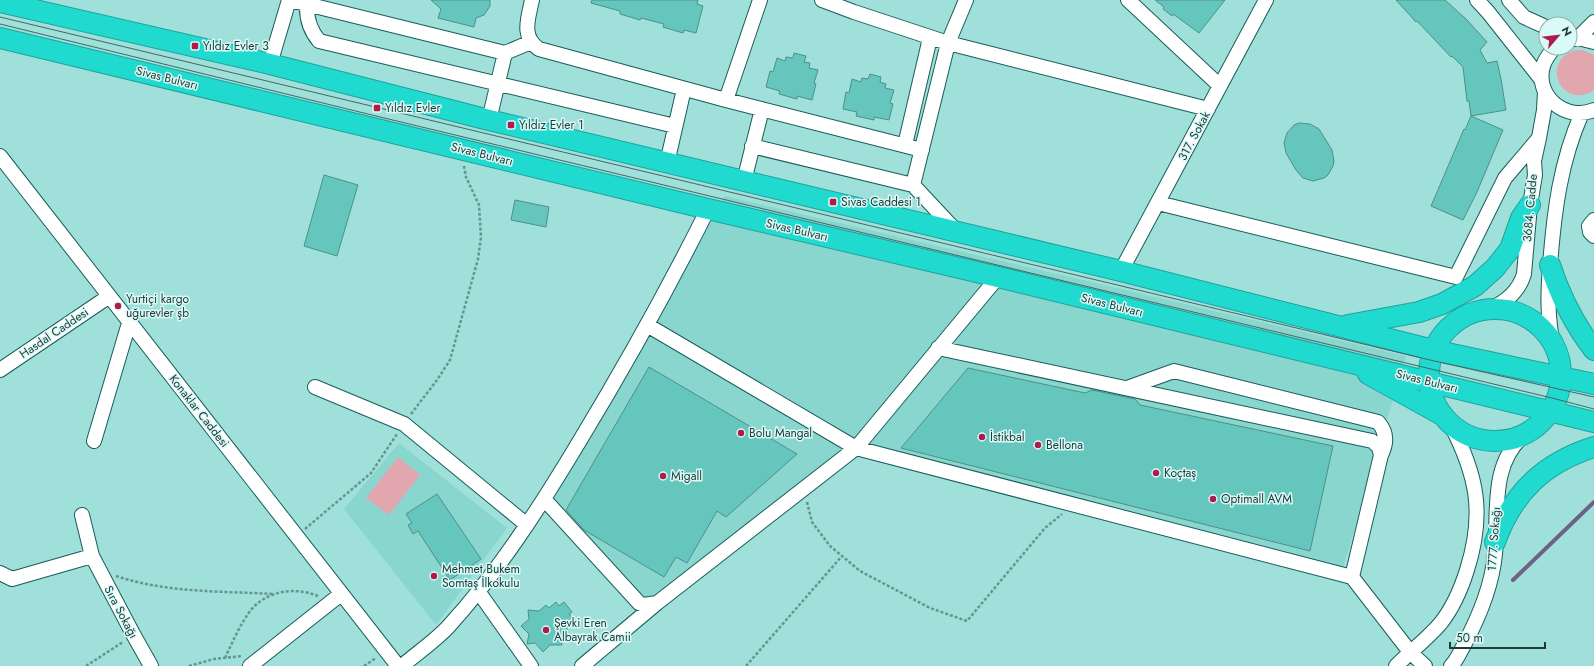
<svg xmlns="http://www.w3.org/2000/svg" width="1594" height="666" viewBox="0 0 1594 666" font-family="Jost,sans-serif">
<style>
.built{fill:#89d6cf}
.green{fill:#e2a6af}
.lines{fill:none;stroke-linecap:round;stroke-linejoin:round}
.stream{stroke:#6e6088;stroke-width:4}
.building{fill:#65c6be;stroke:#4f8f89}
.minor-casing{stroke:#185d58;stroke-width:16}
.highway-casing{stroke:#20a29a;stroke-width:22}
.path{stroke:#659590;stroke-width:2.5;stroke-dasharray:3 2;stroke-linecap:butt}
.minor{stroke:#fff;stroke-width:14}
.highway{stroke:#20dacf;stroke-width:20}
.tram{stroke:#436865;stroke-width:1}
.poi-dot{fill:#ae1c4d;stroke:#dafaf7;stroke-width:1.5}
.labels{text-anchor:middle;dominant-baseline:central;stroke-width:3;stroke-linejoin:round;paint-order:stroke}
.poi-label{font-size:12px;fill:#203b39;stroke:#dafaf7;text-anchor:start}
.street-label{font-size:12px;fill:#203b39;stroke:#dafaf7}
</style>
<rect width="100%" height="100%" fill="#9fe0da"/>
<path class="built" d="M725,196L1406,356L1341,575L859,450L645,611L546,499Z
M399,443L507,528L436,625L344,509Z"/>
<path class="green" d="M1575,50H1583L1594,55V90C1564,111 1538,63 1575,50Z
M398,457L420,475L389,515L366,498Z"/>
<g class="lines">
<path class="stream" d="M1513,580L1594,502"/>
</g>
<path class="building" d="M431,0H490V6L484,15L476,18L474,27L438,18L441,9Z
M592,0H698L697,4L703,6L696,33L684,30L683,33L663,27L664,24L641,18L640,20L620,14V11L591,3Z
M1155,0H1225L1199,33L1173,14L1172,16L1163,9L1164,7Z
M1396,0H1445L1466,19L1487,42L1480,50L1487,63L1497,61L1501,79L1506,110L1471,116L1469,101H1467L1463,67L1452,56L1451,57L1417,21L1416,22Z
M794,53L806,56L804,62L810,63L809,68L818,70L814,83L816,84L812,100L797,96V99L779,94L780,91L766,87L770,71L773,72L777,58L785,61L786,57L793,58Z
M870,74L881,77L880,82L886,84L885,88L894,90L890,103L893,104L889,120L874,117V120L856,116L857,112L843,109L846,92L849,93L852,79L861,82L862,78L868,79Z
M1471,116L1503,130L1477,192L1463,220L1431,206L1464,129L1465,130Z
M1299,123L1310,124L1319,129L1332,150L1334,161L1333,166L1328,175L1324,178L1313,181L1303,178L1296,170L1286,153L1284,143L1287,133L1294,125Z
M324,175L358,185L337,256L304,246Z
M515,200L549,207L546,227L511,220Z
M649,367L797,454L726,517L717,511L687,563L676,557L664,577L584,530L566,510Z
M968,368L1085,393L1092,390L1135,399L1140,405L1333,446L1310,551L901,448Z
M437,494L481,559L450,580L418,531L413,534L408,525L412,523L406,514Z
M556,602L559,606L564,602L572,612L569,614L576,622L561,635L562,645H550L543,652L535,643L527,644L529,634L521,626L529,619L528,610L539,611L546,605L549,608Z"/>
<g class="lines">
<g class="minor-casing">
<path id="minor" d="M290,0L505,53L531,42
M532,0C528,19 521,37 539,49L726,100L922,150
M822,0L854,12L948,43L1208,109
M1128,0L1220,86
M1477,0L1488,12L1541,79
M1509,0L1524,17L1546,27
M307,4C306,19 310,30 319,41L675,126
M1578,38L1594,22
M1570,40L1578,38L1594,42
M1554,48C1549,54 1545,59 1543,66C1534,97 1567,122 1594,110
M270,64L289,0
M726,100L760,0
M489,120L505,53
M905,145L930,38
M752,146L913,185L956,231
M0,156L398,666
M667,163L684,89
M744,181L762,109
M913,185L948,43L966,0
M1158,203L1456,277L1505,178L1539,138
M1594,220L1589,226L1590,232L1594,236
M1121,271L1266,0
M1490,309C1506,302 1519,291 1524,274L1530,205L1535,175L1534,161L1539,138L1544,110L1545,91
M647,325L856,448L1352,577L1410,652L1425,666
M1553,344C1547,317 1548,292 1550,265C1554,213 1560,162 1582,113
M938,348L1372,441L1379,447L1381,455L1352,577
M0,370L108,297
M315,387L404,424L527,525
M1127,388L1174,371L1378,422C1387,432 1387,443 1381,455
M94,441L129,323
M544,499L639,603L644,605L657,603L856,448L998,277
M82,515L92,556L133,634L151,666
M0,573L12,579L92,556
M478,591L531,666
M250,666L341,594
M402,666C417,653 435,641 448,627C499,571 540,507 579,442C625,366 668,289 708,209
M582,666L657,603
M1396,666C1410,652 1427,639 1440,624C1453,608 1461,589 1467,570C1485,513 1477,475 1450,423
M1451,666C1457,660 1460,652 1464,645C1479,617 1492,586 1495,554C1499,512 1489,465 1525,434"/>
</g>
<g class="highway-casing">
<path id="highway" d="M0,2L270,64L489,120L1121,271L1433,350L1594,384
M0,38L708,209L998,277L1594,422
M1550,265C1560,296 1574,324 1594,350
M1429 375a66 66 0 1 1 132 0a66 66 0 1 1-132 0Z
M1348,325L1419,312L1442,304L1475,286L1495,268L1510,249L1521,218L1530,205
M1368,374L1442,415
M1495,542C1513,492 1544,463 1594,447"/>
</g>
<path class="path" d="M411,414L437,380L450,360L478,259L481,237L479,205L466,177L464,166
M807,502L812,522L830,546L860,571L930,608L967,621L1045,528L1062,514
M305,529L371,473L397,434
M116,576C167,593 221,591 274,594
M225,658C232,643 239,627 248,614C263,591 294,586 318,596
M86,666L123,642
M189,666L214,659L242,656
M364,666L376,658
M746,666L842,556"/>
<use href="#minor" class="minor"/>
<use href="#highway" class="highway"/>
<path class="tram" d="M0,17L1430,360L1594,397
M0,24L376,116L1556,399L1594,409"/>
</g>
<g class="poi-dot">
<rect x="191" y="42" width="8" height="8" rx="2"/>
<rect x="373" y="104" width="8" height="8" rx="2"/>
<rect x="507" y="121" width="8" height="8" rx="2"/>
<rect x="829" y="198" width="8" height="8" rx="2"/>
<circle cx="118" cy="306" r="4"/>
<circle cx="741" cy="433" r="4"/>
<circle cx="982" cy="437" r="4"/>
<circle cx="1038" cy="445" r="4"/>
<circle cx="1156" cy="473" r="4"/>
<circle cx="663" cy="476" r="4"/>
<circle cx="1213" cy="499" r="4"/>
<circle cx="434" cy="576" r="4"/>
<circle cx="546" cy="630" r="4"/>
</g>
<g class="labels">
<g class="poi-label">
<text x="203" y="46">Yıldız Evler 3</text>
<text x="385" y="108">Yıldız Evler</text>
<text x="519" y="125">Yıldız Evler 1</text>
<text x="841" y="202">Sivas Caddesi 1</text>
<text x="126" y="299">Yurtiçi kargo<tspan x="126" dy="14">uğurevler şb</tspan></text>
<text x="749" y="433">Bolu Mangal</text>
<text x="990" y="437">İstikbal</text>
<text x="1046" y="445">Bellona</text>
<text x="1164" y="473">Koçtaş</text>
<text x="671" y="476">Migall</text>
<text x="1221" y="499">Optimall AVM</text>
<text x="442" y="569">Mehmet Bukem<tspan x="442" dy="14">Somtaş İlkokulu</tspan></text>
<text x="554" y="623">Şevki Eren<tspan x="554" dy="14">Albayrak Camii</tspan></text>
</g>
<g class="street-label">
<text transform="translate(167 78) rotate(14)">Sivas Bulvarı</text>
<text transform="translate(1194 136) rotate(-62)">317. Sokak</text>
<text transform="translate(482 154) rotate(14)">Sivas Bulvarı</text>
<text transform="translate(1530 208) rotate(-85)">3684. Cadde</text>
<text transform="translate(797 230) rotate(13)">Sivas Bulvarı</text>
<text transform="translate(1112 305) rotate(14)">Sivas Bulvarı</text>
<text transform="translate(54 333) rotate(-34)">Hasdal Caddesi</text>
<text transform="translate(1427 381) rotate(14)">Sivas Bulvarı</text>
<text transform="translate(199 411) rotate(52)">Konaklar Caddesi</text>
<text transform="translate(1494 539) rotate(-86)">1777. Sokağı</text>
<text transform="translate(121 612) rotate(62)">Sıra Sokağı</text>
</g>
</g>
<g transform="translate(1558 36) rotate(62)"><circle r="19" fill="#dafaf7" stroke="#90aeab"/>
<path d="M0-3L7 15L0 10L-7 15Z" fill="#ae1c4d"/>
<text y="-6" font-size="11" font-weight="bold" text-anchor="middle" fill="#203b39">N</text>
</g>
<path d="M1450 642v6h95v-6" fill="none" stroke="#203b39" stroke-width="2"/>
<text x="1456" y="642" font-size="12" fill="#203b39" stroke="#dafaf7" stroke-width="3" paint-order="stroke">50 m</text>
</svg>
